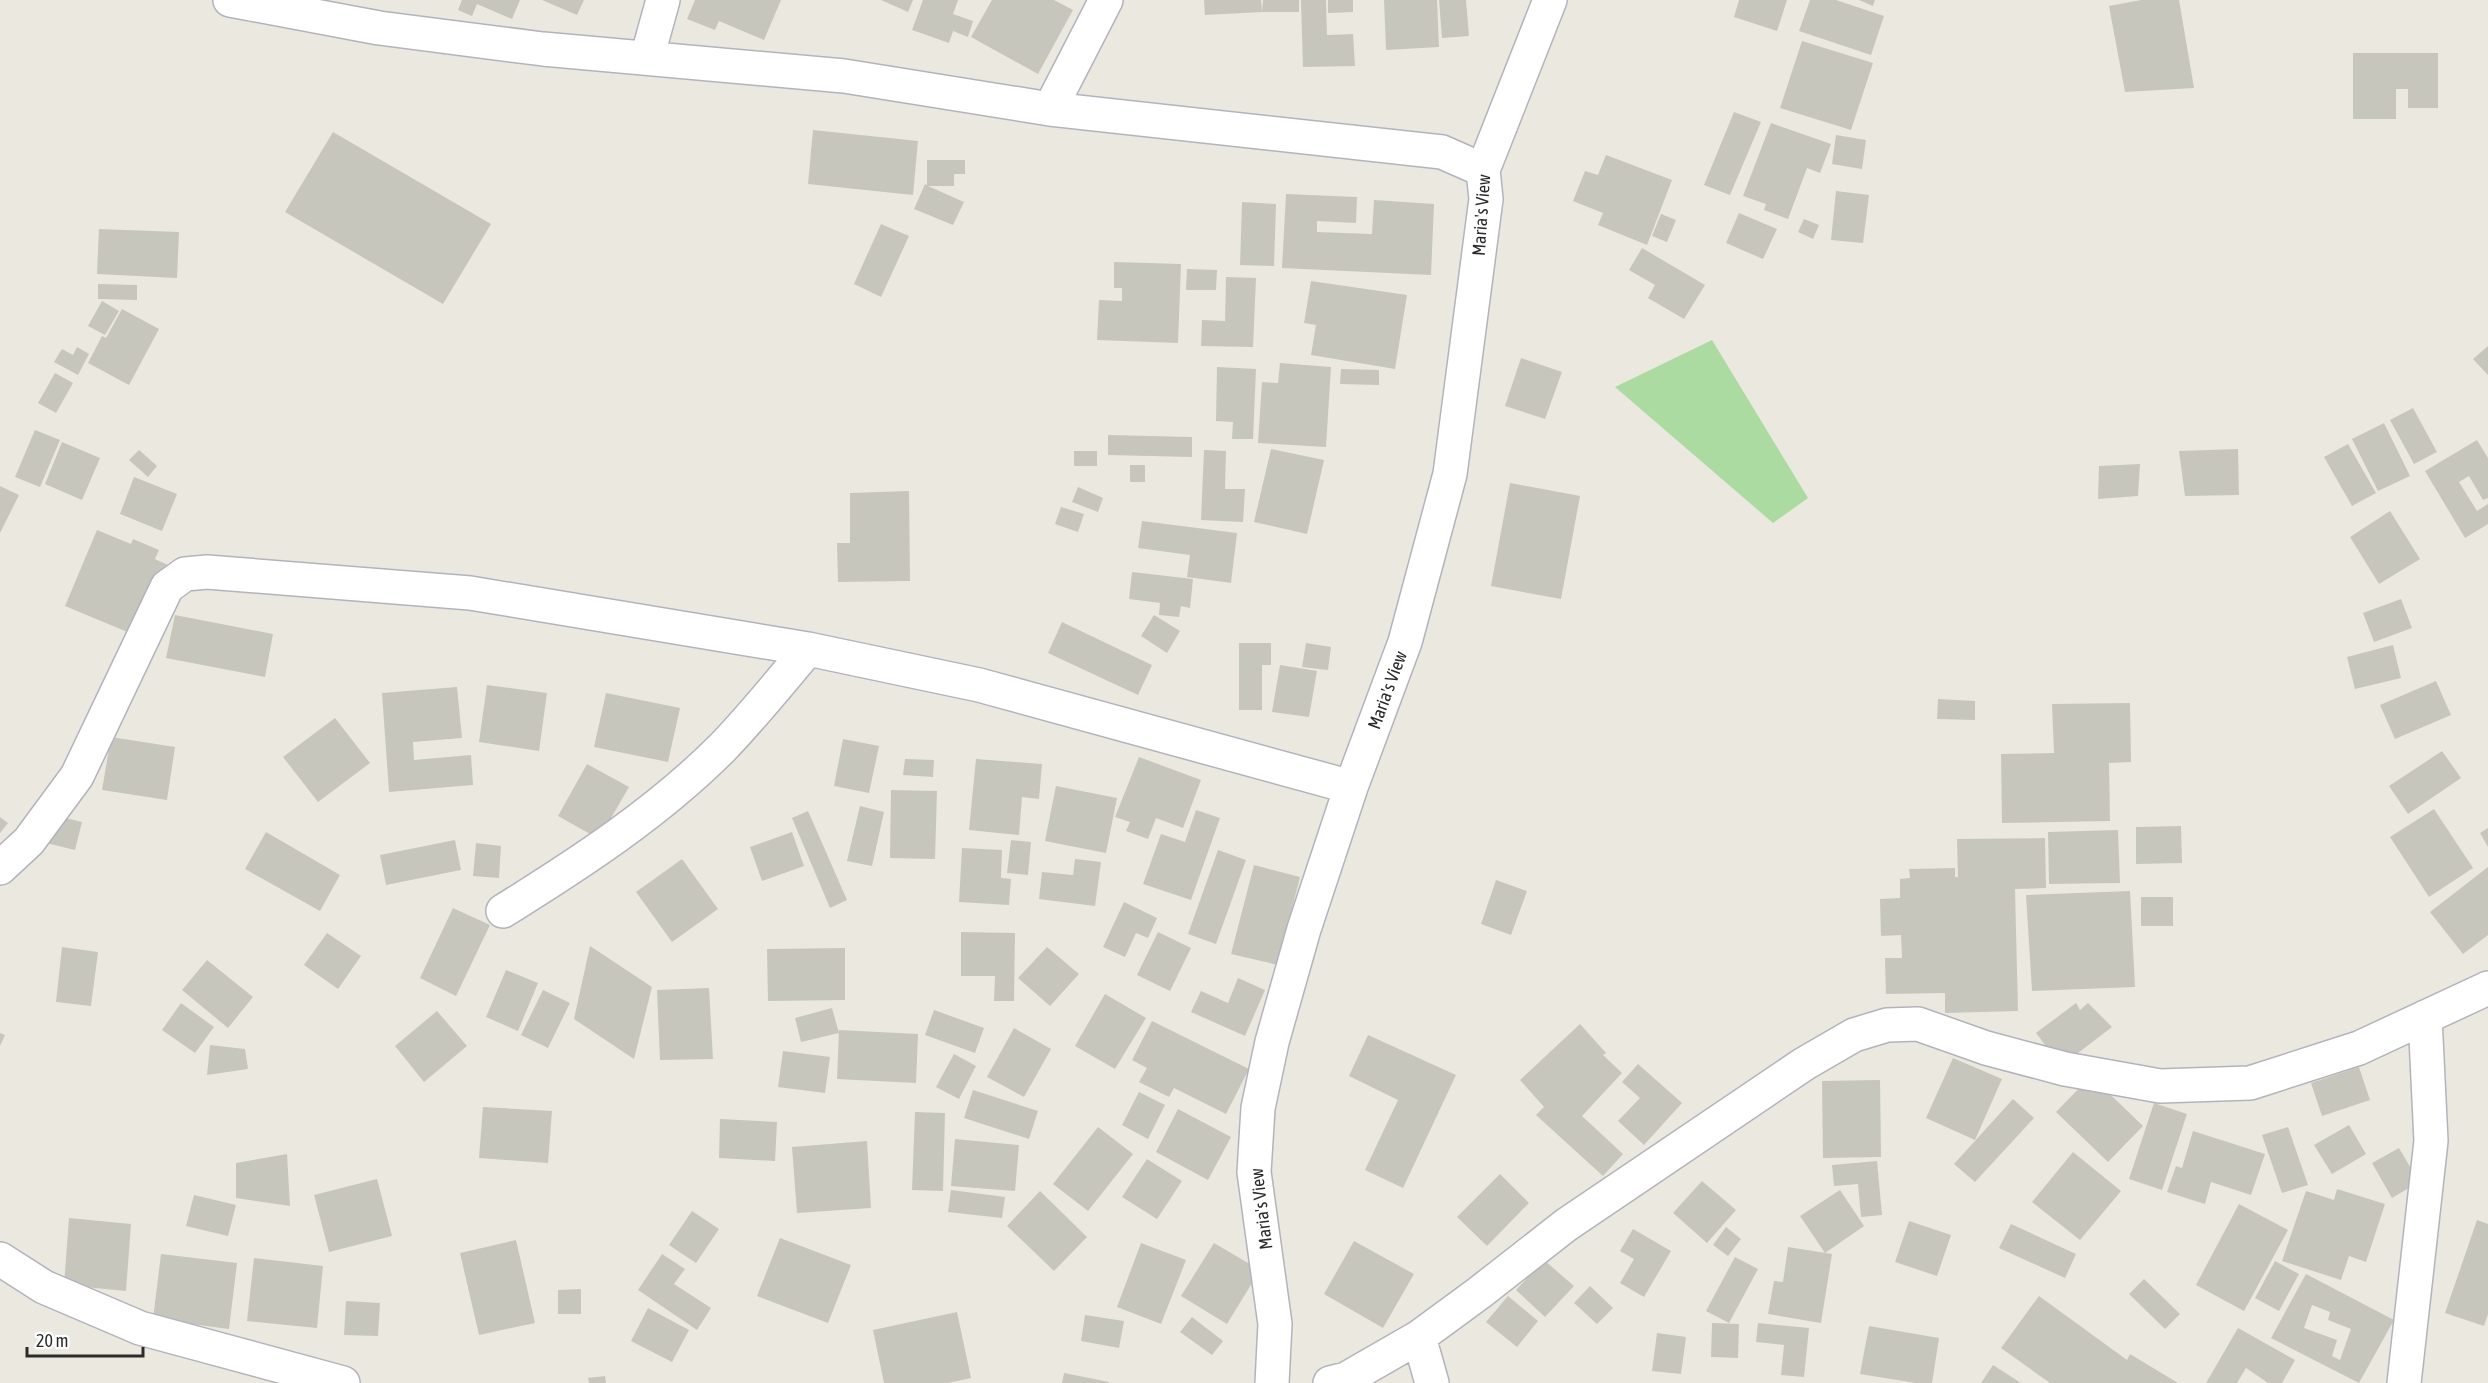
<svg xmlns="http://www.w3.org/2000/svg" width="2488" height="1383" viewBox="0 0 2488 1383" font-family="'Asap Condensed',sans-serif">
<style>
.green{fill:#acdba2}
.building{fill:#c7c6bd;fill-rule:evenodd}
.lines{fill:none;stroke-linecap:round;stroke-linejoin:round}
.minor-casing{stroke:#b3b3bd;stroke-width:36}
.minor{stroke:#fff;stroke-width:33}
.labels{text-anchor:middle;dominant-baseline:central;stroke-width:4.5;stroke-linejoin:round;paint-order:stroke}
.street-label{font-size:18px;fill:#2b2b2b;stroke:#fff}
</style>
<rect width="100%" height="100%" fill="#ebe8df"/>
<path class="green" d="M1712,340L1808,498L1773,523L1615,387Z"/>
<path class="building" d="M462,0H520L512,19L477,4L472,16L458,10Z
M542,0H584L577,15Z
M695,0H781L764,40L719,21L715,30L687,19Z
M881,0H913L908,12Z
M923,0H958L953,14L973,21L968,37L953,31L949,43L912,30Z
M992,0H1054L1073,10L1038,74L971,37Z
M1204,0H1261L1262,12L1205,15Z
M1263,0H1299V12H1262Z
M1301,0H1326L1327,35L1353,34L1355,66L1303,67Z
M1328,0H1353V12L1328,13Z
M1384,0H1437L1439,47L1386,50Z
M1439,0H1466L1469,36L1442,38Z
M1739,0H1787L1777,31L1734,17Z
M1810,0H1836L1884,16L1871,55L1799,31Z
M1859,0H1875L1873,6Z
M2141,0H2179L2194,88L2125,92L2109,6Z
M1802,41L1873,63L1851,130L1780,108Z
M2353,53H2438V108H2408V89H2396V119H2353Z
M1734,112L1761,122L1730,195L1704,185Z
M1771,123L1831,144L1820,173L1807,168L1788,219L1764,210L1766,204L1743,196Z
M813,130L918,141L913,195L808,184Z
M333,132L491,224L443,304L285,212Z
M1836,135L1866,140L1862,169L1832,164Z
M1606,155L1672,180L1647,245L1598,225L1603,213L1573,201L1585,171L1598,175Z
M927,160H965V174H954V186H928L964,202L953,225L914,209L925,184L927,185Z
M1836,191L1869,195L1863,243L1831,240Z
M1286,194L1357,197L1356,223L1317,221V232L1372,234L1374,200L1434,204L1431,275L1282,268Z
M1242,202L1276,204L1274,266L1240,265Z
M1739,213L1777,229L1763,259L1726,243Z
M1661,214L1676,220L1667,242L1652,236Z
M1804,219L1819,225L1813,239L1798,232Z
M881,224L909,236L881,297L854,284Z
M99,229L179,232L177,278L97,274Z
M1642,248L1705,285L1684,319L1648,298L1655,285L1629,270Z
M1114,262L1181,264L1178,343L1097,340L1099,300L1122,301V288H1114Z
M1187,269L1217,270L1216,290H1186Z
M1226,277L1256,278L1253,347L1201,346L1202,320L1225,321Z
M1311,281L1407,295L1395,369L1311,355L1316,325L1304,323Z
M98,284L137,285V300L98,299Z
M102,301L119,311L105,335L88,326Z
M122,309L159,329L129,385L88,363L102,336L106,338Z
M2488,346V375L2473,359Z
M77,347L89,354L78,375L54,362L62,349L73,355Z
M1521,358L1562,372L1545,419L1505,406Z
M1280,363L1331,367L1326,447L1258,443L1262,382L1278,383Z
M1217,367L1256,369L1253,439H1232L1233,422L1216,421Z
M1341,369L1379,370V385L1340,384Z
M55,373L73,383L56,413L38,403Z
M2413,408L2437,452L2414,464L2390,420Z
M2384,423L2410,476L2378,491L2352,439Z
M35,430L60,440L40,487L15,477Z
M1108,435L1192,437V457L1108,455Z
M2477,440L2488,458V498L2483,500L2469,476L2459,482L2477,511L2488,504V524L2465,538L2425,471Z
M62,442L100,458L82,500L45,484Z
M2348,444L2376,493L2352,506L2324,457Z
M1271,449L1324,460L1307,534L1254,522Z
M2238,449L2239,495L2185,496L2179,451Z
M139,450L157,466L148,477L129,460Z
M1204,450L1226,451L1225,489H1245L1243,522L1201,520Z
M1074,451H1097V466H1074Z
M2140,464L2138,496L2098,499L2099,466Z
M1130,465H1145V482H1130Z
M134,477L177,494L162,531L120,514Z
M1510,483L1580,496L1561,599L1491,586Z
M0,486L19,495L0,533Z
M1078,487L1103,498L1098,512L1072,502Z
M909,491L910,581L838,582L837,543H850V493Z
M1061,507L1084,514L1078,532L1055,524Z
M2390,511L2420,559L2379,584L2350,537Z
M1142,521L1237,533L1231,583L1187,577L1190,555L1138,548Z
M97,530L131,544L133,539L159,550L155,559L168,565L137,636L65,606Z
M1132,572L1193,579L1190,608L1181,606L1179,617L1159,615L1160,603L1129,599Z
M2401,599L2412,628L2374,642L2363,613Z
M175,615L273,634L265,677L166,658Z
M1154,615L1180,631L1167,653L1141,636Z
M1062,622L1152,665L1138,695L1048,653Z
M1239,643H1271V665H1262V710H1239Z
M1306,643L1331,647L1328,670L1302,667Z
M2393,645L2401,678L2355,689L2347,657Z
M1280,665L1317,671L1309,717L1272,712Z
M2436,681L2451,715L2395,739L2380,705Z
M487,685L547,693L539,751L479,742Z
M457,687L462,738L413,742L414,760L471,755L473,785L389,792L382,693Z
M606,693L680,708L668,762L594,747Z
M1938,699L1975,701V720L1937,719Z
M2130,703L2131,762L2109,763L2110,821L2002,823L2001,754L2054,753L2052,704Z
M335,718L370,763L318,802L283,757Z
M111,737L175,747L167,800L102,790Z
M843,739L879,746L869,793L834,786Z
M2442,751L2461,778L2408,814L2389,786Z
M1139,757L1201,780L1183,828L1156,818L1148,839L1126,831L1130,822L1115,817Z
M905,759L934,760L933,777L903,775Z
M976,759L1042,764L1039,799L1022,797L1019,835L969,830Z
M587,764L629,787L599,839L558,816Z
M1056,786L1117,798L1106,853L1045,841Z
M891,790L937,791L935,859L890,858Z
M860,806L884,812L872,866L847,861Z
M2434,809L2473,868L2429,897L2390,837Z
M1196,810L1220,818L1191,900L1143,884L1161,834L1185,842Z
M808,811L847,900L830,908L792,818Z
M53,815L82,822L75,850L46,843Z
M0,817L8,823L0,833Z
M2181,826L2182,863L2136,864V827Z
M2488,828V847L2480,833Z
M2118,830L2120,883L2049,884L2048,832Z
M266,832L340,875L320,911L245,869Z
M792,832L804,866L762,881L750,847Z
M2045,838L2046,888L2015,889L2018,1011L1945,1013V993L1886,994L1885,958H1902L1901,935L1881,936L1880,899L1900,898V879L1910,878L1909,869L1955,868V877H1958L1957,839Z
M455,840L461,870L386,885L380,855Z
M1011,840L1031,842L1028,875L1007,873Z
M476,843L501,846L499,878L473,876Z
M962,848L1002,850L1001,878L1011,879L1009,905L959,902Z
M1218,850L1246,860L1216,944L1188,934Z
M682,859L718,909L672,942L636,892Z
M1075,859L1101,862L1095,906L1039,899L1042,872L1073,875Z
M1254,865L1300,877L1278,965L1231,954Z
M2488,867V935L2463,954L2430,912Z
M1496,880L1527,891L1511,935L1481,924Z
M2130,891L2135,987L2032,991L2026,895Z
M2141,897H2173V926H2141Z
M1124,902L1157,918L1148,938L1136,933L1125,957L1103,947Z
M453,908L490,925L456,996L420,978Z
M961,932L1015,933L1014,1001H994L995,976H961Z
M1158,932L1191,948L1170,991L1137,975Z
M327,933L361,956L338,989L304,965Z
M590,946L652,987L634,1059L574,1019Z
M62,947L98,952L91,1006L56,1002Z
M1047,947L1079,974L1050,1006L1018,978Z
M845,948V1000L768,1001L767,949Z
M207,960L253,997L228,1028L182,990Z
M506,970L538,983L518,1031L486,1017Z
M1238,978L1265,990L1245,1036L1191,1012L1201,991L1228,1003Z
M709,988L713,1059L660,1060L657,990Z
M543,990L570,1003L548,1048L521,1035Z
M1105,994L1146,1018L1115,1069L1075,1046Z
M181,1003L214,1027L195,1053L162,1030Z
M2076,1003L2080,1010L2088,1003L2112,1027L2061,1066L2036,1033Z
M832,1008L839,1033L801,1042L795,1018Z
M934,1010L984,1028L975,1053L925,1035Z
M437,1011L467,1046L424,1082L395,1046Z
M1152,1021L1249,1069L1226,1114L1174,1088L1169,1097L1139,1082L1147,1068L1132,1060Z
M1580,1024L1606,1053L1603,1055L1622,1073L1582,1116L1623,1154L1603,1176L1536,1115L1544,1107L1520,1080Z
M1014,1028L1051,1049L1024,1097L987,1077Z
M839,1030L918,1034L916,1083L837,1079Z
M0,1033L5,1035L0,1046Z
M1368,1035L1456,1075L1403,1188L1365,1170L1398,1100L1349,1076Z
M210,1045L245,1049L248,1069L207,1075Z
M783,1051L830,1057L825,1093L778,1087Z
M954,1054L976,1066L959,1099L936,1087Z
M1953,1058L2002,1079L1975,1140L1926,1118Z
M1638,1064L1682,1103L1644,1145L1618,1121L1640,1098L1622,1082Z
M2359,1067L2370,1100L2322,1116L2311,1083Z
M2091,1076L2143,1126L2108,1162L2056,1112Z
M1880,1080L1881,1157L1823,1158L1822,1081Z
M973,1090L1038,1111L1029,1139L964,1118Z
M1139,1092L1165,1105L1148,1139L1122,1125Z
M2013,1099L2034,1118L1975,1182L1954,1164Z
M2154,1103L2187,1114L2162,1190L2129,1179Z
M483,1107L552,1111L548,1163L479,1158Z
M1178,1109L1231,1137L1208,1180L1156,1152Z
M915,1112L945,1113L943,1191L912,1190Z
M720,1119L777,1122L775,1161L719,1158Z
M2349,1125L2366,1154L2332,1174L2314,1145Z
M1098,1127L1133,1154L1088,1211L1053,1184Z
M2288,1127L2308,1185L2282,1193L2262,1135Z
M2193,1131L2265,1154L2251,1195L2211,1182L2205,1204L2167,1192L2176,1166L2182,1168Z
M955,1139L1019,1145L1015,1191L951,1186Z
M867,1141L871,1208L797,1213L792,1147Z
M2399,1148L2419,1182L2392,1198L2372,1163Z
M2073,1152L2121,1191L2080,1240L2032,1202Z
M287,1154L290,1206L236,1198V1163Z
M1147,1159L1182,1181L1157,1219L1122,1197Z
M1877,1161L1882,1215L1861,1217L1858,1184L1834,1186L1832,1165Z
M1500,1174L1529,1203L1487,1246L1457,1217Z
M377,1179L392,1236L329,1252L314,1195Z
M1702,1181L1736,1210L1707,1243L1673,1213Z
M2337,1189L2385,1204L2366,1262L2349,1256L2341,1280L2282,1261L2306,1191L2334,1200Z
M951,1190L1005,1197L1002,1218L948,1212Z
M1840,1190L1864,1226L1825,1253L1800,1216Z
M1040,1191L1087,1237L1054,1271L1007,1226Z
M194,1195L236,1205L228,1236L186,1226Z
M2239,1204L2288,1230L2244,1311L2196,1285Z
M692,1211L719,1229L696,1263L669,1245Z
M69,1218L131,1224L126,1291L64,1285Z
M2477,1220L2488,1224V1314L2484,1326L2445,1313Z
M1909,1221L1951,1235L1937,1276L1895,1262Z
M2011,1224L2076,1254L2065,1278L1999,1248Z
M1726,1227L1741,1239L1728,1256L1713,1245Z
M1633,1229L1671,1251L1644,1297L1620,1283L1634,1259L1620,1251Z
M780,1238L851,1265L828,1323L757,1296Z
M516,1240L535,1323L479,1335L460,1253Z
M1354,1241L1414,1274L1383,1328L1324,1294Z
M1141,1243L1186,1260L1161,1324L1117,1307Z
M1214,1243L1260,1270L1227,1324L1181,1296Z
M1788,1247L1832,1254L1821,1323L1768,1314L1774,1281L1783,1282Z
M161,1254L237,1263L229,1329L153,1319Z
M662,1254L685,1269L674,1284L711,1308L697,1330L638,1290Z
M1735,1257L1758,1269L1729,1323L1706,1311Z
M254,1258L323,1266L317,1328L247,1321Z
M1544,1260L1574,1286L1545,1317L1516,1290Z
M2275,1261L2299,1274L2279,1311L2255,1298Z
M2306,1274L2394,1320L2359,1383L2271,1338ZM2312,1305L2330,1312L2328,1320L2351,1329L2340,1360L2332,1356L2337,1340L2304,1328Z
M2144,1279L2180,1314L2165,1329L2129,1294Z
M1590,1286L1613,1308L1597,1324L1574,1303Z
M581,1289V1314H558V1290Z
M1508,1296L1538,1321L1517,1347L1486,1322Z
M2039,1296L2127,1360L2130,1354L2178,1383H2050L2001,1348Z
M346,1301L380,1303L378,1336L344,1335Z
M648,1308L689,1330L672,1362L631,1341Z
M957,1312L971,1378L948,1383H884L873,1330Z
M1085,1315L1124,1321L1119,1348L1081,1341Z
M1192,1317L1223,1341L1212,1355L1180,1332Z
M1712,1323L1739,1324L1738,1358L1711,1357Z
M1758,1323L1809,1328L1804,1377L1781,1375L1784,1345L1756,1342Z
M1869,1326L1939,1338L1932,1383H1916L1860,1374Z
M2238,1328L2295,1360L2282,1383H2268L2246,1368L2237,1383H2206Z
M1657,1333L1686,1337L1681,1374L1652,1371Z
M1993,1365L2021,1383H1981Z
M1064,1373L1109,1382V1383H1062Z
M605,1376L606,1383H589L588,1378Z"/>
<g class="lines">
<g class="minor-casing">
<path id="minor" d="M230,0L379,28L543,49L844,76L1050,109L1442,152L1483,170
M647,58L663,0
M1050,109L1106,0
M0,868L29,841L77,776L167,587L185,574L207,572L470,593L808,649L979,685L1351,787
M503,911C580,863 657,813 722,748C752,717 780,682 808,649
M0,1259L44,1287L140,1328L343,1383
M1419,1337L1432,1383
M1272,1383L1275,1324L1254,1172L1258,1108L1272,1042L1304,929L1351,787L1405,642L1450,474L1486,199L1483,170L1550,0
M1330,1383L1346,1379L1419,1337L1479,1293L1566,1225L1804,1064L1854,1035L1887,1025L1918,1024L1986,1048L2065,1069L2160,1086L2250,1083L2359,1048L2488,988
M2404,1383L2431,1141L2425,1017"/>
</g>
<use href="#minor" class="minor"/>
</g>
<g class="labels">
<g class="street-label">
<text transform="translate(1481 215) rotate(-86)">Maria's View</text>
<text transform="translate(1387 690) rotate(-70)">Maria's View</text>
<text transform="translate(1261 1209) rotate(-97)">Maria's View</text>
</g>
</g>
<path d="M27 1347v9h116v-9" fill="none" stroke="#2b2b2b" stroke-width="3"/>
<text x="36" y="1347" font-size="18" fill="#2b2b2b" stroke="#ffffff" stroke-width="4.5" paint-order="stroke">20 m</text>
</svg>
